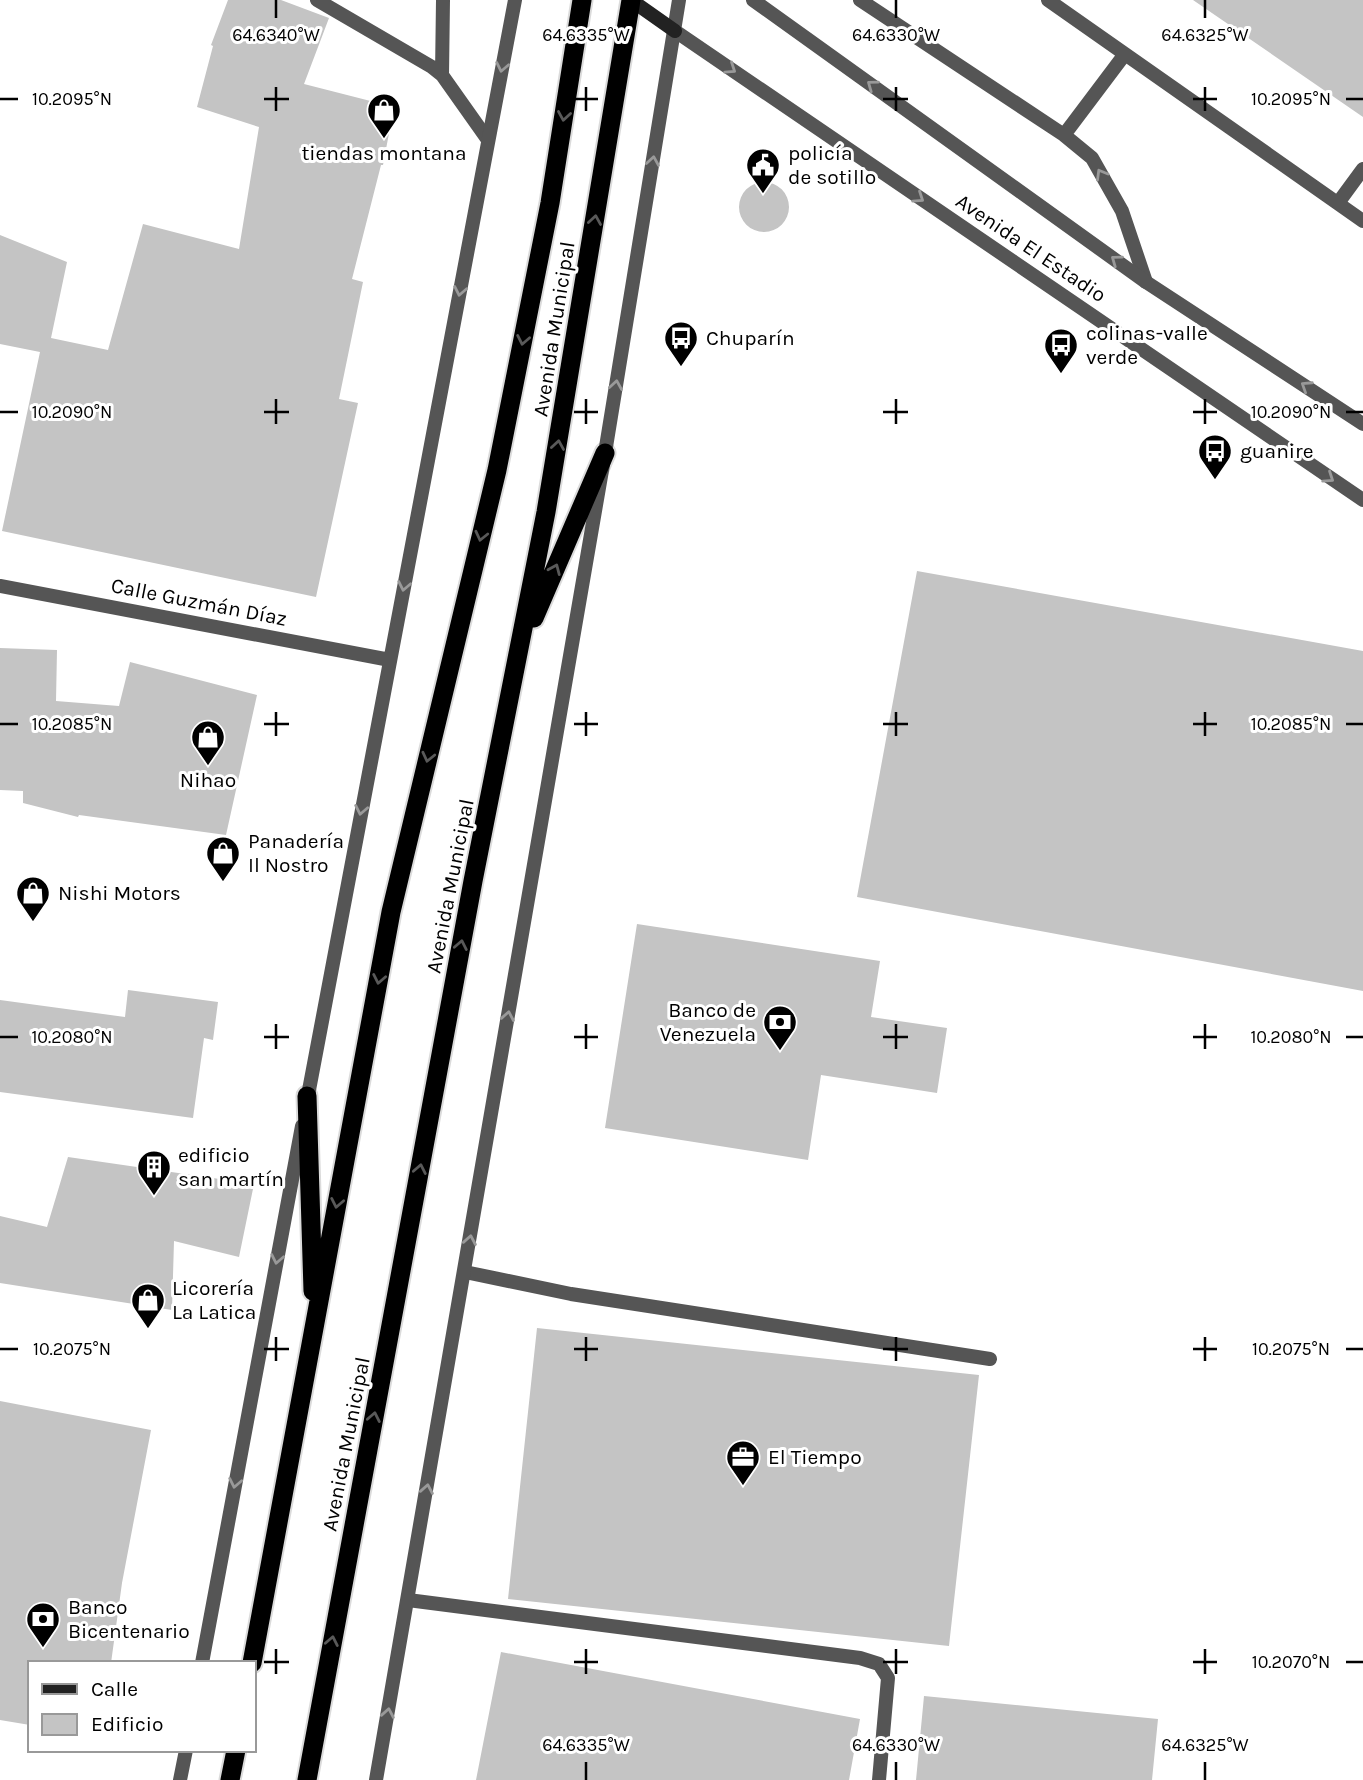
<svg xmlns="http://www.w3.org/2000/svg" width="1363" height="1780" viewBox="0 0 1363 1780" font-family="Karla,sans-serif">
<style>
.building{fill:#c4c4c4}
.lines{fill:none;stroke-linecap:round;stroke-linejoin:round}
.trunk-casing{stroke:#dbdbdb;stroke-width:23}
.service{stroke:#555;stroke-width:14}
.minor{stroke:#555;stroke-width:14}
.tertiary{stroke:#555;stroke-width:14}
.secondary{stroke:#222;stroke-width:14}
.trunk{stroke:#000;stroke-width:19}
.oneway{stroke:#999}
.oneway2{stroke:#595959}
.ticks{fill:none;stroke:#000;stroke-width:2.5}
.labels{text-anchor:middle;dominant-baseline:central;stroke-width:6;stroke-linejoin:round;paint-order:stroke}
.poi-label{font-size:21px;fill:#000;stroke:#fff;text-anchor:start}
.street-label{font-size:21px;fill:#000;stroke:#fff}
.ticks-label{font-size:18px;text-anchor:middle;fill:#000;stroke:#fff;stroke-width:6;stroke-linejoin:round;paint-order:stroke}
</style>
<rect width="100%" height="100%" fill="#fff"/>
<path class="building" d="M228,0H281L329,18L304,84L394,107L383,165H381L352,279L363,282L339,399L358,403L316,597L2,531L40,352L0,344V235L67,262L51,338L108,350L143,224L239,249L259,127L197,107L213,46L211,45Z
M1193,0H1363V117Z
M739 207a25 25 0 1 1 50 0a25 25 0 1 1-50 0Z
M917,571L1363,651V991L857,897Z
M0,648L57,650L56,701L119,706L130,662L257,695L226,835L79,815L78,817L23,803V791L0,790Z
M637,924L880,961L871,1017L947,1028L937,1093L821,1075L808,1160L605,1128Z
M128,990L218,1002L213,1040L204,1038L193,1118L0,1092V1000L125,1017Z
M68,1157L254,1184L239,1257L174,1241L172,1310L0,1283V1216L47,1227Z
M537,1328L979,1375L949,1646L508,1599Z
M0,1401L151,1430L122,1583L111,1663H30V1725L0,1720Z
M501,1652L860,1719L849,1780H476Z
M924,1696L1158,1719L1152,1780H916Z"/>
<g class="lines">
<g class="trunk-casing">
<path id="trunk" d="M534,618L605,453
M307,1096L313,1291
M252,1663L391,912L497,470L550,203L582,0
M230,1780L236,1750
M307,1780L473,881L546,512L631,0"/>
</g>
<path class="service" d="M317,0L432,67L442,75L488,140
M860,0L1064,135L1092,158L1122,211L1146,282
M1048,0L1363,221
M442,75L443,0
M1064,135L1125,54
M1338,203L1363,169
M465,1272L571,1294L990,1359
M408,1600L860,1658L879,1664L888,1678L879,1780"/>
<path class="minor" d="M0,586L390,660
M306,1106L515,0
M202,1663L302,1126
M180,1780L186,1750
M376,1780L605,453L679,0"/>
<path class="tertiary" d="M753,0L1146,282L1363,424
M675,31L1363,500"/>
<path class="secondary" d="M631,0L675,31"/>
<use href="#trunk" class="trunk"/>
</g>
<defs><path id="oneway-chevron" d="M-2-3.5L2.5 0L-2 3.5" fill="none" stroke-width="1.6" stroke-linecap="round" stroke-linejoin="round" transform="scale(1.75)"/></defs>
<g class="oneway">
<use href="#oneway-chevron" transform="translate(502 67) rotate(101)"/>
<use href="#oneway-chevron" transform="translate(731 69) rotate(34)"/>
<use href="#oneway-chevron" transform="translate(872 85) rotate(-144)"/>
<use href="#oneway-chevron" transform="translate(653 161) rotate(-81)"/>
<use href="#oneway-chevron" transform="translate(1101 174) rotate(-120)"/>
<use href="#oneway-chevron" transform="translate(919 198) rotate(34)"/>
<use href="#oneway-chevron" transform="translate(1116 260) rotate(-144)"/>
<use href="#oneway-chevron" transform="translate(460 291) rotate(101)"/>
<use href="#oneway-chevron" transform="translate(616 385) rotate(-81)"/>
<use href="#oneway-chevron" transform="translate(1306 386) rotate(-147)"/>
<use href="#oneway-chevron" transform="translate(1329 478) rotate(34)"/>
<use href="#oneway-chevron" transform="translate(404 586) rotate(101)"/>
<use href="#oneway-chevron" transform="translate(361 810) rotate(101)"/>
<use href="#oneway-chevron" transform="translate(508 1016) rotate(-80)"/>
<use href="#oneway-chevron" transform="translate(470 1240) rotate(-80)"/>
<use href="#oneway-chevron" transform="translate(277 1259) rotate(101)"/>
<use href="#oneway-chevron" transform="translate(235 1483) rotate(101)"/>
<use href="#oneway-chevron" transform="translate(427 1489) rotate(-80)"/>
<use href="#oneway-chevron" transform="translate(388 1713) rotate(-80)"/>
</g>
<g class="oneway2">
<use href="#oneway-chevron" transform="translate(564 116) rotate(99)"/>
<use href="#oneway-chevron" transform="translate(595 220) rotate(-81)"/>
<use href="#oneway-chevron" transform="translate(523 340) rotate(101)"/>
<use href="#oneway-chevron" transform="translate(558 445) rotate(-81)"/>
<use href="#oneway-chevron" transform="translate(481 536) rotate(103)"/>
<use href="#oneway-chevron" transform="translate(555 569) rotate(-67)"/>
<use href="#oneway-chevron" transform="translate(428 757) rotate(103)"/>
<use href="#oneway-chevron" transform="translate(461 945) rotate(-79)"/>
<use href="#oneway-chevron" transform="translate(379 979) rotate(101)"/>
<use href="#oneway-chevron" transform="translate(420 1169) rotate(-79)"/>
<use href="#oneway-chevron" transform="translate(337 1203) rotate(101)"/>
<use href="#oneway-chevron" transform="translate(374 1417) rotate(-79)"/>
<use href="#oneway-chevron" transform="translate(332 1641) rotate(-79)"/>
</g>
<path class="ticks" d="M276,0V18M586,0V18M896,0V18M1205,0V18M276,87V111M586,87V111M896,87V111M1205,87V111M0,99H18M264,99H289M574,99H598M883,99H908M1193,99H1217M1346,99H1363M276,399V424M586,399V424M896,399V424M1205,399V424M0,412H18M264,412H289M574,412H598M883,412H908M1193,412H1217M1346,412H1363M276,712V736M586,712V736M896,712V736M1205,712V736M0,724H18M264,724H289M574,724H598M883,724H908M1193,724H1217M1346,724H1363M276,1024V1049M586,1024V1049M896,1024V1049M1205,1024V1049M0,1037H18M264,1037H289M574,1037H598M883,1037H908M1193,1037H1217M1346,1037H1363M276,1337V1361M586,1337V1361M896,1337V1361M1205,1337V1361M0,1349H18M264,1349H289M574,1349H598M883,1349H908M1193,1349H1217M1346,1349H1363M276,1649V1674M586,1649V1674M896,1649V1674M1205,1649V1674M264,1662H289M574,1662H598M883,1662H908M1193,1662H1217M1346,1662H1363M586,1762V1780M896,1762V1780M1205,1762V1780"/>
<defs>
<g id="shop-pin" transform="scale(1.75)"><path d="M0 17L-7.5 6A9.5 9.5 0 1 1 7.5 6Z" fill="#000" stroke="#fff"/><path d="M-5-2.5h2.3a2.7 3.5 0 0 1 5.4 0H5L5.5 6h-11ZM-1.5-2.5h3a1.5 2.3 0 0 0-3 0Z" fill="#fff"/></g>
<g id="civic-pin" transform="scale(1.75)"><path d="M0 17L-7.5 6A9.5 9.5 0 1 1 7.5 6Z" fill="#000" stroke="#fff"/><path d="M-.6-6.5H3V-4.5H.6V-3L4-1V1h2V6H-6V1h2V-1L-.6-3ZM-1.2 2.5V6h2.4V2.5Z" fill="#fff"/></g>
<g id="bus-pin" transform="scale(1.75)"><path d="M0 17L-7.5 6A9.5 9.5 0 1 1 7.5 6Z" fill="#000" stroke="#fff"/><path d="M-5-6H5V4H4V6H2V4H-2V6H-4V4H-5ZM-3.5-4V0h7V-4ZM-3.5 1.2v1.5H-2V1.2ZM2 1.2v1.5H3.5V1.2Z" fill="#fff"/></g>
<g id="bank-pin" transform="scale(1.75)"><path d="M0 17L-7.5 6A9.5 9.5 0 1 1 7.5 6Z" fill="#000" stroke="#fff"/><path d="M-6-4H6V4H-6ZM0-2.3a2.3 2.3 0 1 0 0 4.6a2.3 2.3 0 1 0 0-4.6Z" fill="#fff"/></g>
<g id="building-pin" transform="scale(1.75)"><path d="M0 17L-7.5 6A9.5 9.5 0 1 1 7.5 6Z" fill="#000" stroke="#fff"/><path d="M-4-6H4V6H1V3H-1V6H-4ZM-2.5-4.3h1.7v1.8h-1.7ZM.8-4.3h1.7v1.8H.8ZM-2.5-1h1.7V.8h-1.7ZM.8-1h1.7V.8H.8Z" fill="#fff"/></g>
<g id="office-pin" transform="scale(1.75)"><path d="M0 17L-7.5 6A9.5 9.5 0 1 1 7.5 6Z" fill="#000" stroke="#fff"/><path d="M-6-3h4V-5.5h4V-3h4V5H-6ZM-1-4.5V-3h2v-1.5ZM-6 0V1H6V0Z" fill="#fff"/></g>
</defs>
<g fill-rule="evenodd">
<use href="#shop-pin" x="384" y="110"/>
<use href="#civic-pin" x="763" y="165"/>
<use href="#bus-pin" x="681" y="338"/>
<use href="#bus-pin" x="1061" y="345"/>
<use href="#bus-pin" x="1215" y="451"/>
<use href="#shop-pin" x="208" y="737"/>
<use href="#shop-pin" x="223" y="853"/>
<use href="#shop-pin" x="33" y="893"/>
<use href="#bank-pin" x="780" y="1022"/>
<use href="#building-pin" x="154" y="1167"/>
<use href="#shop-pin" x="148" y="1300"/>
<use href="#office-pin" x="743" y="1457"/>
<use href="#bank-pin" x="43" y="1619"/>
</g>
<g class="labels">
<g class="poi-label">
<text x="384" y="153" text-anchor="middle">tiendas montana</text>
<text x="788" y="153">policía<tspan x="788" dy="24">de sotillo</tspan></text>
<text x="1086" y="333">colinas-valle<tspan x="1086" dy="24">verde</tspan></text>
<text x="706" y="338">Chuparín</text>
<text x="1240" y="451">guanire</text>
<text x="208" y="780" text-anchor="middle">Nihao</text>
<text x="248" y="841">Panadería<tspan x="248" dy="24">Il Nostro</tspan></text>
<text x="58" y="893">Nishi Motors</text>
<text x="756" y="1010" text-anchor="end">Banco de<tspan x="756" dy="24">Venezuela</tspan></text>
<text x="178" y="1155">edificio<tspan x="178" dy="24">san martín</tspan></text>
<text x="172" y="1288">Licorería<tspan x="172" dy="24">La Latica</tspan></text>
<text x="768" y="1457">El Tiempo</text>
<text x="68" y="1607">Banco<tspan x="68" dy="24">Bicentenario</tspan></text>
</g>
<g class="street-label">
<text transform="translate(1031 248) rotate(34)">Avenida El Estadio</text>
<text transform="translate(554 329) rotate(-81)">Avenida Municipal</text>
<text transform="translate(199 602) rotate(11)">Calle Guzmán Díaz</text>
<text transform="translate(450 886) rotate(-79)">Avenida Municipal</text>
<text transform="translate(346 1444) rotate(-79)">Avenida Municipal</text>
</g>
</g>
<g class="ticks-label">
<text x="276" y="41">64.6340°W</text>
<text x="586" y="41">64.6335°W</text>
<text x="896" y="41">64.6330°W</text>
<text x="1205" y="41">64.6325°W</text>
<text x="72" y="105">10.2095°N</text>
<text x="1291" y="105">10.2095°N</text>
<text x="72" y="418">10.2090°N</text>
<text x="1291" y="418">10.2090°N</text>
<text x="72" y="730">10.2085°N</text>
<text x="1291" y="730">10.2085°N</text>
<text x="72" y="1043">10.2080°N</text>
<text x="1291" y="1043">10.2080°N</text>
<text x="72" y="1355">10.2075°N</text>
<text x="1291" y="1355">10.2075°N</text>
<text x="1291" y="1668">10.2070°N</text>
<text x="586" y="1751">64.6335°W</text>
<text x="896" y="1751">64.6330°W</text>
<text x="1205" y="1751">64.6325°W</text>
</g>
<rect x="28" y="1661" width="228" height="91" fill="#ffffff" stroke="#999999" stroke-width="2"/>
<rect x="42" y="1684" width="35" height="10" fill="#222222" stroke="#999999" stroke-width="2"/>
<text x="91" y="1696" font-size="21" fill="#000000">Calle</text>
<rect x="42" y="1714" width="35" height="21" fill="#c4c4c4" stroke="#999999" stroke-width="2"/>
<text x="91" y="1731" font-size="21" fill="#000000">Edificio</text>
</svg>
